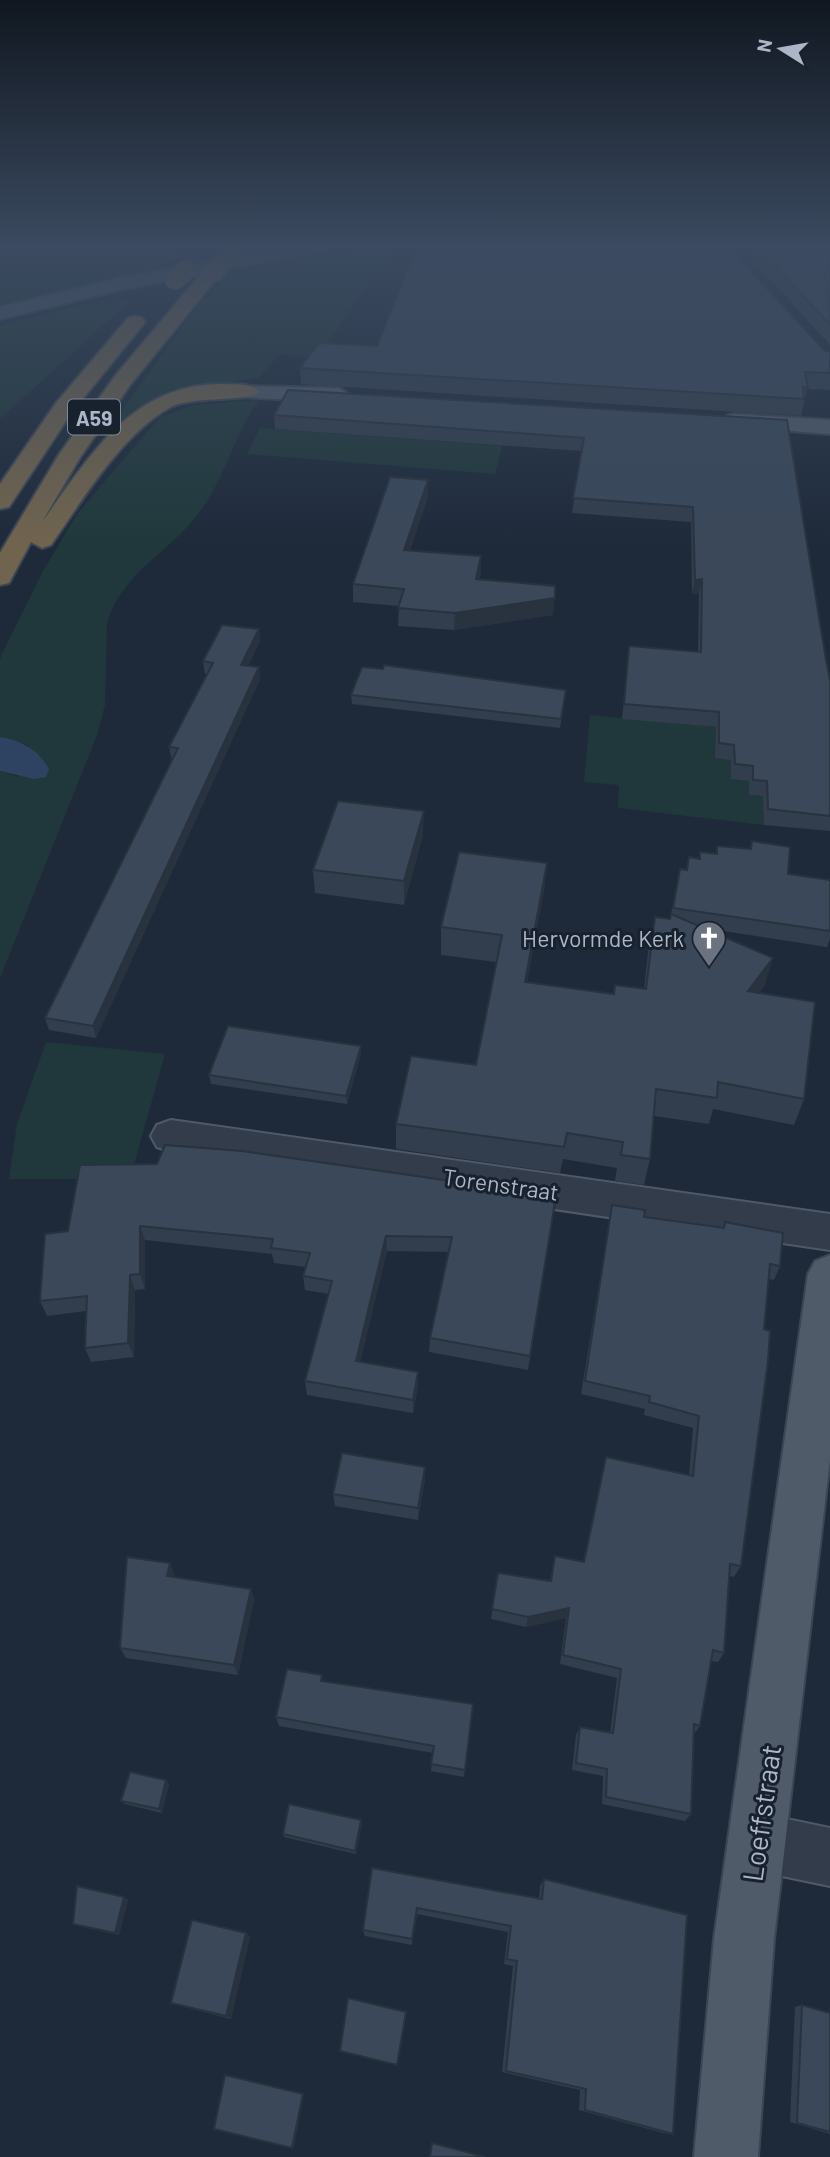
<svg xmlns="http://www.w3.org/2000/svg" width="830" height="2157" viewBox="0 0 830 2157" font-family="Barlow,sans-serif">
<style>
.green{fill:#20383b}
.water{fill:#2e4361}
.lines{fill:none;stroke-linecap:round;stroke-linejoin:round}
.minor-casing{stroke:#4f5968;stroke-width:4}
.major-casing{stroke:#3b4554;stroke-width:4}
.highway-casing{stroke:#3d4654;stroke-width:4}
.minor{fill:#323c4a;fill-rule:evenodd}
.major{fill:#505b6a;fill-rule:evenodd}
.highway{fill:#71644e;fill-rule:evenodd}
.highway-bridge-casing{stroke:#3d4654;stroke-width:22;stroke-linecap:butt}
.highway-bridge{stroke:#71644e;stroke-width:20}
.wall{fill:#323e4d}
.shaded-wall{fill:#29323f}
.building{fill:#3a485a;stroke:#29323f;stroke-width:2}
.labels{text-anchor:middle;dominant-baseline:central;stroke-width:6;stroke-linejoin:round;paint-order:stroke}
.shield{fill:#18212e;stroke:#808999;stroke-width:2}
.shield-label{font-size:21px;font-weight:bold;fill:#acb6c7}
.poi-label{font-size:23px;fill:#acb6c7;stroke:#18212e;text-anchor:end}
.street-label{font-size:23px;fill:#acb6c7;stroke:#18212e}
.near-street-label{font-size:28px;fill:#acb6c7;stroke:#18212e}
</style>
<rect width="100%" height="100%" fill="#1e2a3a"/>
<path class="green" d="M75,244H189L154,274L0,309V259Z
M393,244H404L364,290L317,359L279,354L260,377C228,384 191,385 160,397C122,411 88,464 62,494L198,305L224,277Z
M131,300L2,417L0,418V326L80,306Z
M259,400C233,435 225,480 198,514C169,553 120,574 107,624L105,705L97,735L0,978V771L19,777L29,746L0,737V659L3,652L42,573L77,514L160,417L193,405Z
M260,428L502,446L495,474L247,454Z
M590,715L737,729L755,762L732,779L749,781V795L765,796L764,825L618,808L619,785L584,782Z
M46,1042L165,1054L130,1179H9L17,1124Z"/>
<path class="water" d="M0,244H75L0,259Z
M0,737C21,740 40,751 49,769L46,777L34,779L0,771Z"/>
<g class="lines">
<g class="minor-casing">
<path id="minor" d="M171,1120L830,1214V1250L171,1152L157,1147L151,1136L157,1125Z
M758,1813L830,1828V1886L758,1871L738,1862L729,1842L738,1822Z"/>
</g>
<g class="major-casing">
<path id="major" d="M303,244H339L330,249L120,290L0,319V307L120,278Z
M248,386L339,388L350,395L339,402L240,397L237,392Z
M734,414L830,420V434L726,426L723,421L726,416Z
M830,1255V1459L774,1939L758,2157H694L714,1939L808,1274L815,1261Z"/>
</g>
<g class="highway-casing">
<path id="highway" d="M212,267L221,273L130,385L81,456L42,522C90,456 132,383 223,384C234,385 252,382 259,392C252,402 190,396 171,407C122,433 82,501 51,545L42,548L31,542L9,583L0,585V553L58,456L115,376L205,269Z
M135,316L142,318L145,322L142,326L72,412L9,507L0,509V484L56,403L128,318Z"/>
</g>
<use href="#minor" class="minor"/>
<use href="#major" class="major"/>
<use href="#highway" class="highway"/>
<g class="highway-bridge-casing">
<path id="highway-bridge" d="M212,273L242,244
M175,280L185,270"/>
</g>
<use href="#highway-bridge" class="highway-bridge"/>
</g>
<path class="wall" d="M743,244H830V345L759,267Z
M455,246L744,264L825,351L830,352V390L807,389L801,416L301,384L300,368L377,346Z
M274,415L787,420L826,660L830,680V831L764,825L763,796L749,795V781L731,779V760L715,758L716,727L622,719L629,646L698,652L699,593L692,594L691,522L572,513L581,451L275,429Z
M428,497L410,550L481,573L479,580L553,615L454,630L398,626L399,606L353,602V584Z
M259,629L260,641L248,666L259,667L260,679L96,1038L49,1030L45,1018L173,760H172L169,747L207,674H205L203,661Z
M351,695L565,698L560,728L352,704Z
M423,835L404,905L315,893L313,870Z
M752,841L788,874L830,880V938L827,947L704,928L765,985L759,993L804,1099L794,1125L713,1109L709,1124L654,1116L650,1159L644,1185L615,1181L617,1168L563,1159L560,1173L396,1149V1124L476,1065L496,962L441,955V927L547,863L544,890L527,982L613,994L644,989L649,944L655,917L670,919L680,869L686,870L689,857L699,858L700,852L716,854L717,846L749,849Z
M361,1054L347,1104L211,1084L209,1075Z
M556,1196L528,1370L429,1352L430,1338L449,1252L387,1251L360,1362L418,1372V1386L413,1413L307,1395L305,1381L329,1294L305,1290L303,1276L306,1267L274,1263L272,1254L145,1240V1289L135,1290L134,1357L91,1362L85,1348L86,1311L47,1316L40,1301L68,1231Z
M612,1205L644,1217L723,1228L725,1222L780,1266L774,1280L769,1279L741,1566L734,1577L730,1576L724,1653L718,1662L711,1661L700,1726L694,1734L691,1814L685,1821L602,1804L603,1776L572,1770L576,1735L580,1727L610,1733L617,1678L560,1664L566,1618L526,1627L491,1619L498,1573L550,1581L555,1556L583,1562L606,1457L689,1475L693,1428L644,1415L645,1409L581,1394Z
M425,1467V1479L418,1520L335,1506L333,1494Z
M175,1575V1577L251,1589L254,1599L238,1675L126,1658L120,1648Z
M323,1681L473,1704L464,1777L431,1771L433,1753L279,1726L276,1717Z
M166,1780L169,1784L162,1813L125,1804L121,1801Z
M362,1823L356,1854L284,1837L283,1834Z
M372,1868L539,1899L540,1886L544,1879L673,2134L663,2133L579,2110L580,2090L502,2072L513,1966L504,1964L508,1932L417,1914L412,1945L365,1936L363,1930Z
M124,1897L128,1900L119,1935L78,1926L73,1924Z
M246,1933L250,1937L231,2019L177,2005L171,2003Z
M802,2005L830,2013V2134L790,2122L795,2007Z"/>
<path class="shaded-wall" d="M428,480V497L405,567L404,550Z
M481,556V573L476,597V579Z
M702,579L699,593L692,594L695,580Z
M555,598L553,615L454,630L455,613Z
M259,629L260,641L243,677L241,665Z
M259,667L260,679L96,1038L93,1026Z
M424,811L423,835L404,905V881Z
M547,863L544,890L522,1009L525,982Z
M773,958L765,985L740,1018L748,991Z
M361,1046V1054L347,1104L346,1096Z
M140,1226L145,1240V1289L140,1274Z
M386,1236L387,1251L357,1375L356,1361Z
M130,1275L135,1290L134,1357L128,1343Z
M418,1372V1386L413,1413V1400Z
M425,1467V1479L418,1520V1508Z
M170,1563L175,1575L172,1587L167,1576Z
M251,1589L254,1599L238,1675L234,1665Z
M569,1608L566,1618L526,1627L528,1617Z
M166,1780L169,1784L162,1813L159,1809Z
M361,1820L362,1823L356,1854L355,1851Z
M124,1897L128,1900L119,1935L115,1933Z
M417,1908V1914L412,1945V1939Z
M246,1933L250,1937L231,2019L226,2016Z
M303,2094H304L294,2148H292Z"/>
<path class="building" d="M418,244L455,246L456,244H731L744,264L825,351L830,352V373L805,372L808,388L803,387L804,399L300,368L319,343L377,346Z
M756,244H830V325L762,252Z
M288,390L787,420L826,660L830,680V816L768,809L767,781L753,780V766L735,764L734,745L719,743V712L624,704L629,646L701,652L702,579L695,580L693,507L573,498L584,438L274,415Z
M390,477L428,480L404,550L481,556L476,579L555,586V598L455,613L398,608L404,589L353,584Z
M222,625L259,629L241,665L259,667L93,1026L45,1018L178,748L169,747L213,663L203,661Z
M384,665L566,690L561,719L351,695L362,667L383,669Z
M338,801L424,811L404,881L313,870Z
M752,841L790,847L788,874L830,880V931L673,908L680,869L687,870L689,857L700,859V852L717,854V846L751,849Z
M459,852L547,863L525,982L614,994L615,985L646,989L655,917L670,919L671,914L773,958L748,991L815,1002L804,1099L718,1082L717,1098L656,1089L650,1159L621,1155L623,1142L567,1133L564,1147L396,1124L411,1056L476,1065L502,935L441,927Z
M228,1026L361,1046L346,1096L209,1075Z
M165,1145L242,1151L556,1196L530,1356L430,1338L452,1237L386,1236L356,1361L418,1372L413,1400L305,1381L332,1281L303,1276L310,1253L271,1248L273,1239L140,1226V1274L130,1275L128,1343L85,1348L87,1296L40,1301L45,1234L68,1231L80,1165L157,1164Z
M612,1205L645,1210L644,1217L724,1228L725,1222L783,1233L780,1266L770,1264L764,1329L770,1331L768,1361L741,1566L730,1564L724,1653L713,1650L700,1726L694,1724L691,1814L606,1797L607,1769L576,1763L580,1727L613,1733L621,1669L563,1655L569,1608L528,1617L492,1609L498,1573L551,1581L555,1556L584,1562L606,1457L693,1476L699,1416L649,1402L650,1396L585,1381Z
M342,1453L425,1467L418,1508L333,1494Z
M127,1557L170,1563L167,1576L251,1589L234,1665L120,1648Z
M287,1669L322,1675L321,1681L473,1704L465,1770L431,1764L434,1746L276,1717Z
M130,1772L166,1780L159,1809L121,1801Z
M289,1804L361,1820L355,1851L283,1834Z
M372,1868L542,1899L544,1879L687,1915L673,2134L585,2110L586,2089L506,2071L517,1961L507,1959L511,1926L417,1908L412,1939L363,1930Z
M77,1886L124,1897L115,1933L73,1924Z
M192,1920L246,1933L226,2016L171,2003Z
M348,1998L406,2012L397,2065L340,2051Z
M802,2005L830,2013V2132L797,2123Z
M225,2075L303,2094L292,2148L214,2129Z
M432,2143L485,2157H430Z"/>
<linearGradient id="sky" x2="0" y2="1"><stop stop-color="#101720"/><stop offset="0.45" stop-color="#3b4a60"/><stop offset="1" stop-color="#3b4a60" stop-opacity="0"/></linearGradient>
<rect width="830" height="546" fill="url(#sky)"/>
<defs>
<g id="church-pin" transform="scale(1.75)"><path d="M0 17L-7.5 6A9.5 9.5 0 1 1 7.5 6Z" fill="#6b7280" stroke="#18212e"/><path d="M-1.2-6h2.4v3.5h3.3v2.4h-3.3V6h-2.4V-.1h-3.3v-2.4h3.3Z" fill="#fff"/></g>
</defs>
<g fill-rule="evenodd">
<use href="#church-pin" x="709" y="938"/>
</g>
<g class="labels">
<rect class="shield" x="68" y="399.5" width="52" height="35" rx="5"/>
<g class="shield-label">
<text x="94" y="417">A59</text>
</g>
<g class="poi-label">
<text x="684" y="938">Hervormde Kerk</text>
</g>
<g class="street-label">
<text transform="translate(501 1184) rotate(8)">Torenstraat</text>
</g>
<g class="near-street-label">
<text transform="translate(761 1813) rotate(-82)">Loeffstraat</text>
</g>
</g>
<g transform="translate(781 49) rotate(281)" stroke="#18212e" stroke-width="5" paint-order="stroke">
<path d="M0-5L12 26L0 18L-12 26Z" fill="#acb6c7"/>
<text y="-10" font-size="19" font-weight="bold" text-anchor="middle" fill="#acb6c7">N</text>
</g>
</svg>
